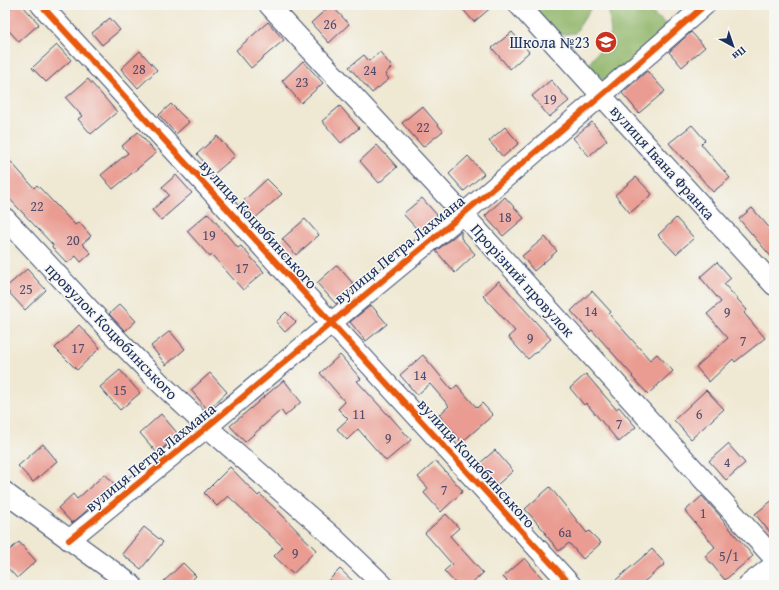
<svg xmlns="http://www.w3.org/2000/svg" width="779" height="590" viewBox="0 0 779 590" font-family="'Gentium Book Plus',serif">
<style>
.forest{fill:#91b66b;stroke:#567264}
.building{fill:#ea9c92}
.lines{fill:none;stroke-linecap:round;stroke-linejoin:round}
.minor-casing{stroke:#3b4b6f;stroke-width:22}
.minor{stroke:#fff;stroke-width:20}
.cycleway-casing{stroke:#f6f6f2;stroke-width:8}
.cycleway{stroke:#e8590c;stroke-width:6}
.labels{text-anchor:middle;dominant-baseline:central;stroke-width:3;stroke-linejoin:round;paint-order:stroke}
.number-label{font-size:14px;fill:#4f4a6b}
.poi-label{font-size:16px;fill:#1b2f5e;stroke:#f6f6f2;text-anchor:end}
.street-label{font-size:16px;fill:#1b2f5e;stroke:#f6f6f2}
</style>
<rect width="100%" height="100%" fill="#f6f6f2"/>
<filter id="ink" filterUnits="userSpaceOnUse"><feTurbulence type="fractalNoise" baseFrequency=".025" numOctaves="2"/><feDisplacementMap in="SourceGraphic" scale="8" xChannelSelector="R" yChannelSelector="G"/><feConvolveMatrix kernelMatrix="1 2 1 2 8 2 1 2 1" color-interpolation-filters="sRGB"/></filter>
<filter id="wash" filterUnits="userSpaceOnUse"><feTurbulence type="fractalNoise" baseFrequency=".012" numOctaves="4" result="noise"/><feDisplacementMap in="SourceGraphic" scale="16" xChannelSelector="R" yChannelSelector="G"/><feGaussianBlur stdDeviation="0.9" result="paint"/><feColorMatrix in="noise" values="0 0 0 0 0 0 0 0 0 0 0 0 0 0 0 0 0 1.4 0 .05"/><feComposite in="paint" operator="in"/></filter>
<g filter="url(#wash)">
<rect width="100%" height="100%" fill="#efe8d2"/>
<path class="forest" d="M528,5H593L575,33L556,35Z
M603,5H640L667,24L669,30L609,83L586,68L611,34L609,12Z"/>
<g id="blocks">
<path class="building" d="M14,5H22L39,24L19,42L5,26V14Z
M331,5L349,24L329,43L311,23Z
M459,5H494L474,22Z
M110,18L120,30L102,45L92,33Z
M268,22L284,40L251,68L236,50Z
M512,32L529,52L510,69L492,48Z
M691,32L705,47L682,67L669,52Z
M57,45L71,60L46,82L32,68Z
M140,51L157,70L138,88L121,69Z
M380,52L392,67L385,74L389,79L372,93L349,67L364,55L369,61Z
M303,61L323,83L301,103L282,81Z
M647,71L665,91L639,113L622,93Z
M88,79L117,112L91,134L78,119L82,116L66,98Z
M551,80L569,101L549,117L532,96Z
M171,104L189,122L176,134L159,115Z
M340,106L359,128L341,143L322,121Z
M422,106L443,131L423,147L402,123Z
M592,122L607,140L589,156L573,138Z
M692,125L705,140L701,144L730,178L713,192L684,158L683,159L669,143Z
M505,127L519,143L503,157L489,141Z
M138,132L156,153L113,189L101,175L128,153L122,146Z
M217,136L235,156L214,174L197,154Z
M377,145L397,167L379,183L360,161Z
M5,155L34,188L37,185L75,225L79,222L91,236L82,244L91,253L81,262L76,256L67,263L52,247L53,245L5,194Z
M468,156L484,174L464,191L449,174Z
M176,175L192,193L161,220L152,210L169,195L162,187Z
M636,177L652,194L630,213L615,195Z
M267,179L282,194L253,220L239,205Z
M505,197L524,218L503,236L485,216Z
M422,198L437,215L419,231L403,214Z
M752,208L774,233V260L739,219Z
M208,213L238,248L241,246L264,272L243,290L212,255L210,257L187,231Z
M676,218L694,238L676,254L658,235Z
M305,219L319,235L296,255L282,239Z
M461,231V238L475,254L455,273L436,251Z
M545,237L557,251L534,271L522,256Z
M717,262L731,278L724,284L747,310L744,313L765,338L735,362L733,359L709,382L696,367L728,338L707,314L721,302L700,277Z
M337,265L356,287L336,304L317,283Z
M27,269L46,290L25,310L5,288Z
M499,281L551,339L528,359L508,337L515,331L483,296Z
M592,291L611,312L609,314L650,360L657,354L673,371L648,394L632,377L633,376L592,330L590,332L571,311Z
M120,304L136,321L125,331L109,314Z
M371,305L387,324L366,341L350,322Z
M286,312L296,322L285,332L276,322Z
M79,325L100,348L77,370L55,348Z
M170,331L185,349L166,365L151,346Z
M340,355L361,379L357,381L389,416V415L411,440L386,461L358,429L347,440L337,429L348,419L338,409L345,402L320,373Z
M423,355L452,390L457,385L477,408L482,403L493,415L462,442L439,415L449,406L430,384L417,395L400,375Z
M120,370L140,393L120,410L100,387Z
M210,373L227,392L208,410L191,390Z
M586,374L616,409L619,407L636,427L619,442L586,403L584,405L570,388Z
M284,380L301,402L285,416L281,410L245,442L230,426Z
M706,390L724,409L691,439L674,420Z
M161,414L179,435L157,453L140,433Z
M43,444L57,461L33,482L18,466Z
M728,444L745,463L726,480L709,461Z
M495,450L513,471L497,485L479,464Z
M436,461L463,491L441,512L424,493L428,488L418,477Z
M230,467L258,496L260,494L279,512L316,550L293,574L274,556L283,547L228,496L217,506L204,493Z
M105,474L116,486L72,523L58,508L73,494L77,499Z
M550,487L587,533L589,531L601,543L583,559L569,543L559,551L545,534L546,533L525,509Z
M702,496L721,517H720L753,556L725,580L705,556L715,547L685,511Z
M774,499V537L755,514Z
M446,514L459,528L450,536L483,573L470,585H457L444,571L452,564L425,533Z
M144,527L163,542L141,569L122,554Z
M19,542L36,561L17,578L5,565V554Z
M652,549L665,564L640,585H610Z
M525,558L548,585H511L503,577Z
M183,563L196,576L187,585H160Z
M340,569L357,585H324Z"/>
</g>
</g>
<g filter="url(#ink)">
<use href="#blocks" fill-opacity="0" stroke="#3b4b6f" stroke-width="1"/>
<g class="lines">
<g class="minor-casing">
<path id="minor" d="M41,5L571,585
M269,5L463,214L774,558
M519,5L774,285
M5,218L116,338L158,381L207,427L332,536L383,585
M5,492L8,495L132,585
M69,540L207,427L331,323L463,214L602,95L705,5
M748,585L774,565"/>
</g>
<use href="#minor" class="minor"/>
<g class="cycleway-casing">
<path id="cycleway" d="M41,5L571,585
M69,540L207,427L331,323L463,214L602,95L705,5"/>
</g>
<use href="#cycleway" class="cycleway"/>
</g>
</g>
<defs>
<g id="school-disc" transform="scale(1.15)"><circle r="9.5" fill="#c8321e" stroke="#f6f6f2"/><path d="M0-5L7-2L0 1L-7-2ZM-4 1L0 2.5L4 1V4Q0 6-4 4Z" fill="#fff"/></g>
</defs>
<g fill-rule="evenodd">
<use href="#school-disc" x="606" y="42"/>
</g>
<g class="labels">
<g class="number-label">
<text x="330" y="24">26</text>
<text x="139" y="69">28</text>
<text x="370" y="70">24</text>
<text x="302" y="82">23</text>
<text x="550" y="99">19</text>
<text x="423" y="127">22</text>
<text x="37" y="206">22</text>
<text x="505" y="217">18</text>
<text x="209" y="235">19</text>
<text x="73" y="240">20</text>
<text x="242" y="268">17</text>
<text x="26" y="289">25</text>
<text x="591" y="311">14</text>
<text x="727" y="312">9</text>
<text x="530" y="338">9</text>
<text x="743" y="341">7</text>
<text x="78" y="348">17</text>
<text x="420" y="375">14</text>
<text x="120" y="390">15</text>
<text x="359" y="414">11</text>
<text x="699" y="414">6</text>
<text x="619" y="424">7</text>
<text x="388" y="438">9</text>
<text x="727" y="462">4</text>
<text x="444" y="490">7</text>
<text x="703" y="513">1</text>
<text x="565" y="532">6а</text>
<text x="295" y="553">9</text>
<text x="729" y="556">5/1</text>
</g>
<g class="poi-label">
<text x="590" y="42">Школа №23</text>
</g>
<g class="street-label">
<text transform="translate(663 162) rotate(48)">вулиця Івана Франка</text>
<text transform="translate(259 224) rotate(48)">вулиця Коцюбинського</text>
<text transform="translate(399 249) rotate(-39)">вулиця Петра Лахмана</text>
<text transform="translate(523 280) rotate(48)">Прорізний провулок</text>
<text transform="translate(112 331) rotate(46)">провулок Коцюбинського</text>
<text transform="translate(150 457) rotate(-39)">вулиця Петра Лахмана</text>
<text transform="translate(477 463) rotate(48)">вулиця Коцюбинського</text>
</g>
</g>
<rect width="779" height="590" fill="none" stroke="#f6f6f2" stroke-width="20"/>
<g transform="translate(733 46) rotate(140)" stroke="#f6f6f2" stroke-width="3" paint-order="stroke">
<path d="M0-3L7 15L0 10L-7 15Z" fill="#1b2f5e"/>
<text y="-6" font-size="11" font-weight="bold" text-anchor="middle" fill="#1b2f5e">Пн</text>
</g>
</svg>
